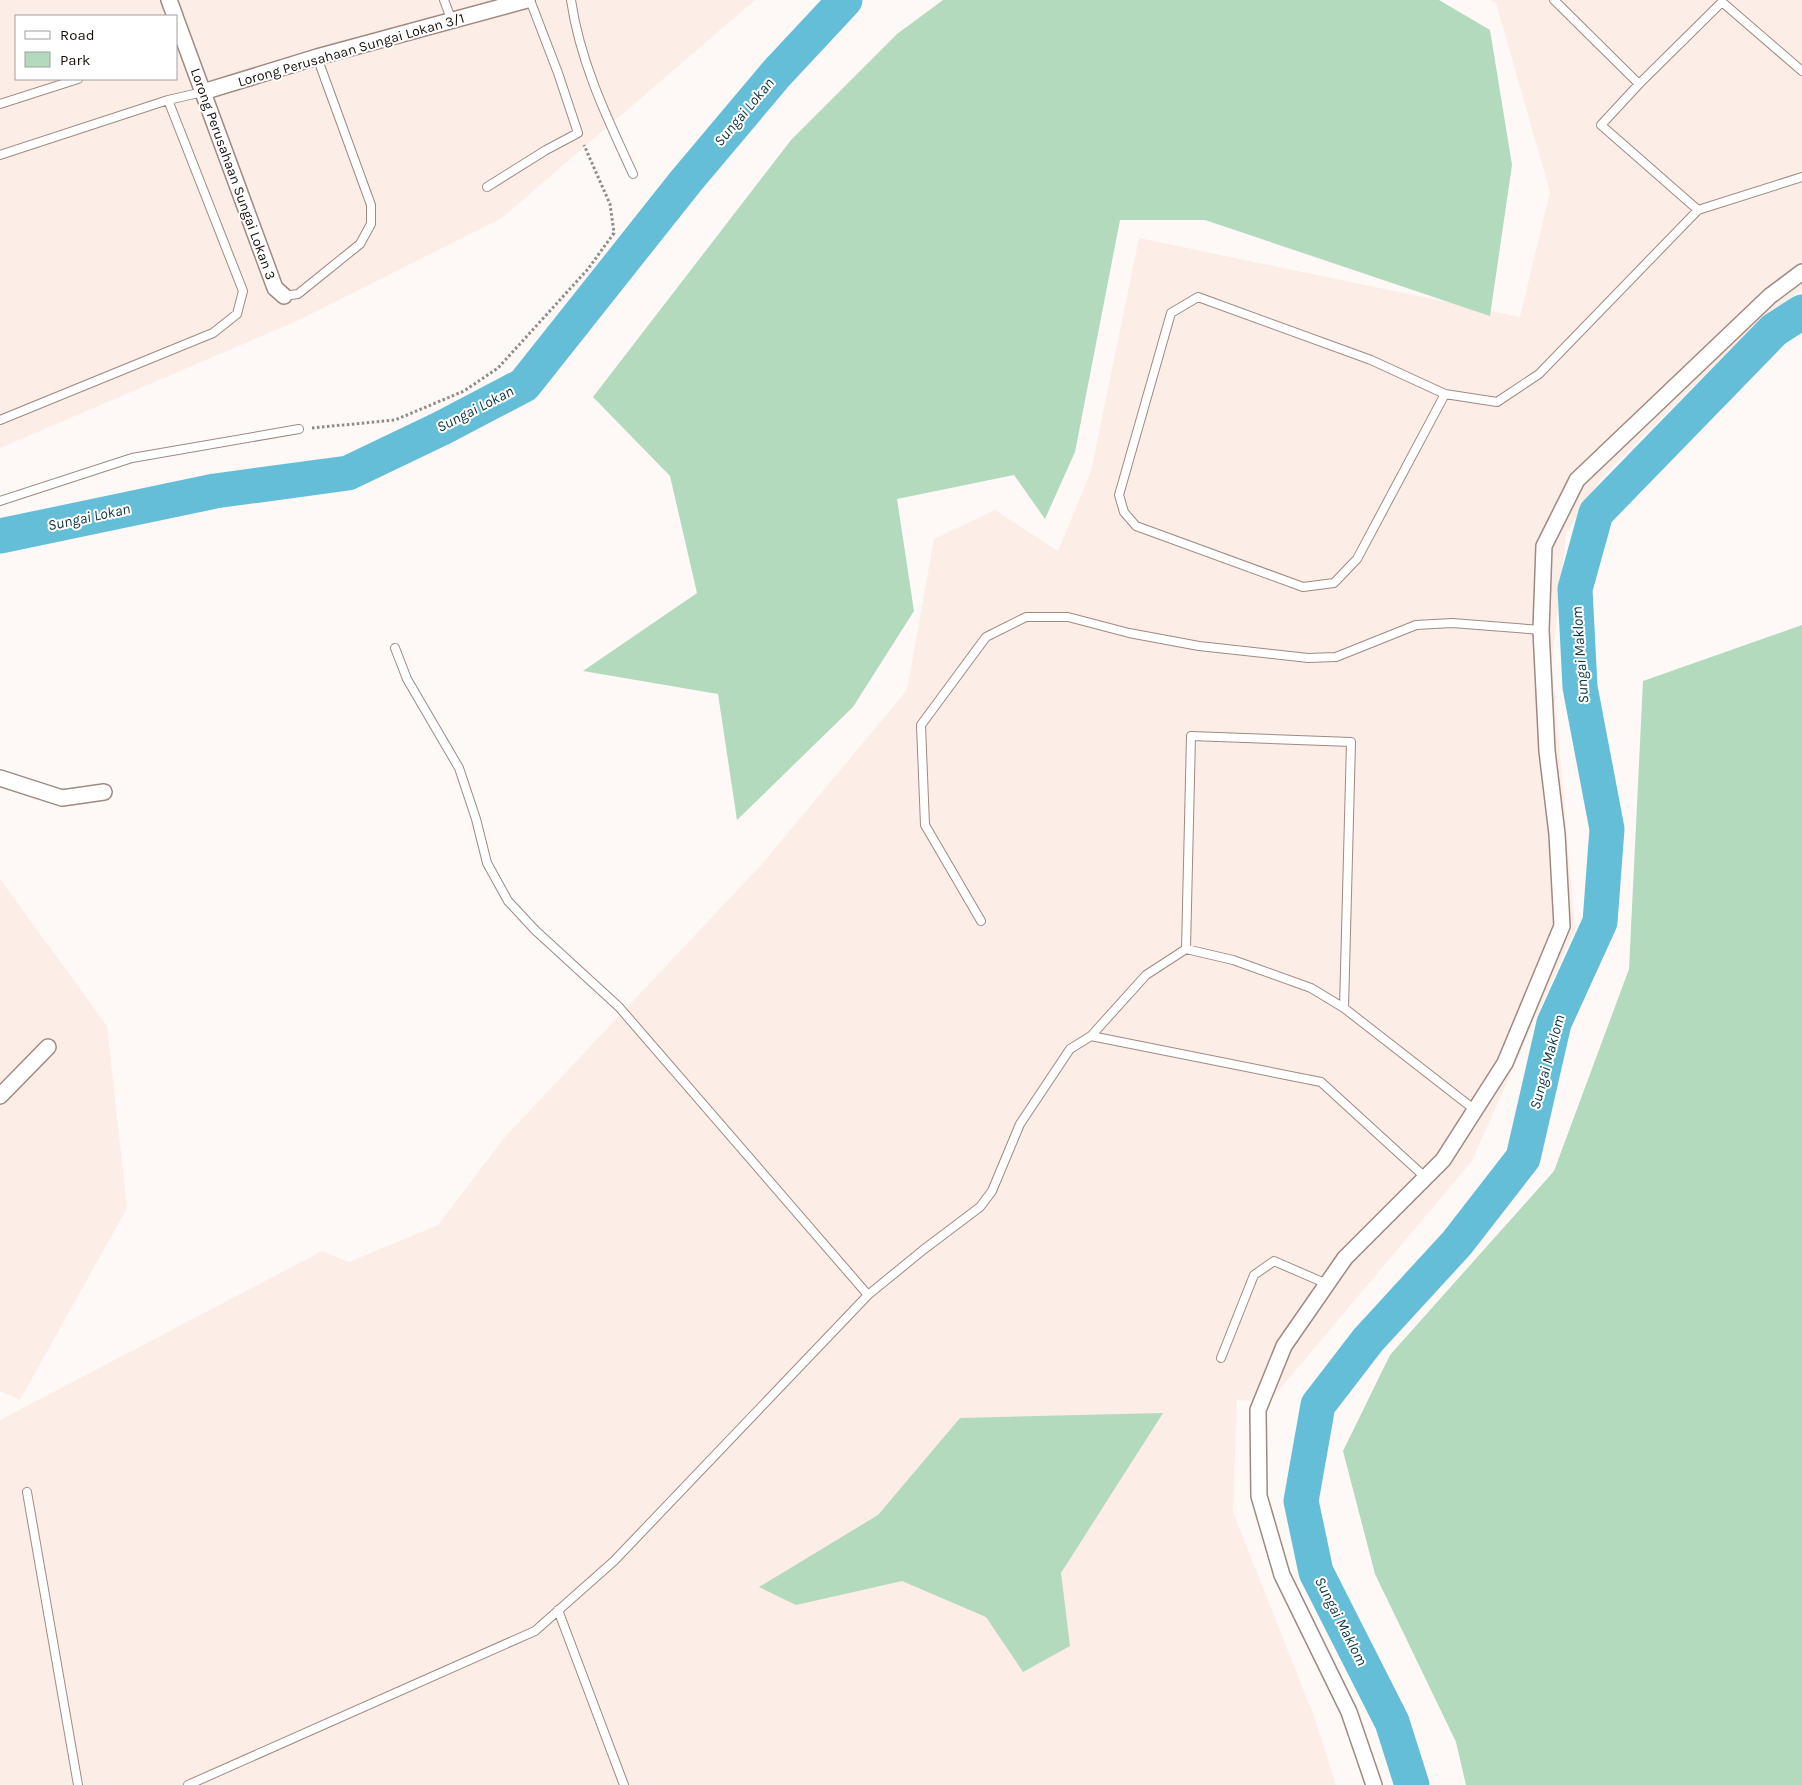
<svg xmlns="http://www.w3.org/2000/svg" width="1802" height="1785" viewBox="0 0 1802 1785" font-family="Karla,sans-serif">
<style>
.industrial{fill:#fcede7;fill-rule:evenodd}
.green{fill:#b3dabc}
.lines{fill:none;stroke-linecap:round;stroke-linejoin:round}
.river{stroke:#64bed8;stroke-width:35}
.lane-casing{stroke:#9f8a82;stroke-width:10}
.street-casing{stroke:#9f8a82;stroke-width:18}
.path{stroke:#918b88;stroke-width:3;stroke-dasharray:2.5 2.5;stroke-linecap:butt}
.lane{stroke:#fff;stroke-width:8}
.street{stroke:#fff;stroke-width:15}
.labels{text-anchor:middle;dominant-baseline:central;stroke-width:4;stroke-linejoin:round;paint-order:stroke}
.street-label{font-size:14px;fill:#160f0c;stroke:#fff}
.water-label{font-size:15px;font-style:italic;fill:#093440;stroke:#fff}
</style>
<rect width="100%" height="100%" fill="#fef9f7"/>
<path class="industrial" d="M0,0H755L502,218L299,320L0,448ZM16,16H176V79H16Z
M1490,0H1802V290L1769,312L1602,477L1566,534L1552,663L1575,929L1472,1161L1269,1402L1237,1400L1233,1512L1316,1722L1336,1785H0V1420L322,1251L349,1262L438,1225L505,1137L761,865L907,690L934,539L995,510L1058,551L1091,471L1139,238L1520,317L1550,192L1496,3Z
M0,879L107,1026L127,1208L20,1400L0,1391Z"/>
<path class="green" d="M943,0H1439L1490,30L1512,165L1490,316L1205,220H1120L1075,452L1045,519L1014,475L897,499L914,611L853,707L737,820L718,694L583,671L697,593L670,476L593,397L791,140L897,34Z
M1802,625V1785H1466L1456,1742L1375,1574L1343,1451L1390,1355L1554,1171L1629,969L1643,681Z
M1163,1413L1061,1573L1070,1646L1023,1672L986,1617L902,1581L796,1605L759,1587L878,1515L960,1418Z"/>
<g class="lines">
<path class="river" d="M0,536L215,491L348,473L442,428L524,385L686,181L776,74L845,0
M1412,1785L1392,1722L1316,1572L1301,1501L1318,1405L1368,1340L1457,1243L1523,1158L1554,1023L1600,922L1607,829L1580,687L1575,589L1596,513L1774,330L1802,312"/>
<g class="lane-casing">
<path id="lane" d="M444,0L452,21
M571,0C580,62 607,118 633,174
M1554,0L1639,84L1722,2L1802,71
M1639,84L1601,125L1698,210
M0,104L78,79
M0,155L168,100L203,92
M487,187L546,150L578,133L558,73L530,0
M284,296L298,294L360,244L371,224V205L317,57
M1445,394L1357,559L1334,583L1303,587L1136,526L1124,512L1119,495L1171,313L1198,297L1371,360L1445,394L1497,402L1539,374L1698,210L1802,177
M0,420L213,333L237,314L243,291L168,100
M0,501L132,458L299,429
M395,648L407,679L459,768L476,819L487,863L508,901L535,930L619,1007L868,1295
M981,921L925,825L921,725L986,637L1026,617H1068L1129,633L1199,646L1308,658L1336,657L1416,625L1452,623L1541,630
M1344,1008L1351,742L1191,736L1186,949L1233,960L1311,988L1344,1008L1475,1110
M1091,1036L1146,975L1186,949
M1221,1358L1254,1275L1274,1261L1327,1284
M27,1492L78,1785
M558,1610L624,1785
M188,1785L535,1631L614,1561L868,1295L923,1250L980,1207L992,1191L1020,1124L1070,1049L1091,1036L1321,1082L1426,1178"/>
</g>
<g class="street-casing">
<path id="street" d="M169,0L175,16
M176,19L275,288L284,296
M203,92L317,57L527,0
M0,778L62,798L104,792
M0,1096L48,1047
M1374,1785L1349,1712L1282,1575L1259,1496L1258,1410L1284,1346L1345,1258L1443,1160L1505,1063L1562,926L1557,834L1547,751L1541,630L1544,546L1577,480L1770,296L1802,272"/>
</g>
<path class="path" d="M312,428L395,420L464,391L498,368L588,269L614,233L610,204L584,145"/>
<use href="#lane" class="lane"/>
<use href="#street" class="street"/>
</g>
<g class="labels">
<g class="street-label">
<text transform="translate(351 50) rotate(-16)">Lorong Perusahaan Sungai Lokan 3/1</text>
<text transform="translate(233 174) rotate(70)">Lorong Perusahaan Sungai Lokan 3</text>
</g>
<g class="water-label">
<text transform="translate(744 112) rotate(-50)">Sungai Lokan</text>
<text transform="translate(475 409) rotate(-27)">Sungai Lokan</text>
<text transform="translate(89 517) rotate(-12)">Sungai Lokan</text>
<text transform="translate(1580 655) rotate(-94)">Sungai Maklom</text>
<text transform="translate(1547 1062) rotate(-75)">Sungai Maklom</text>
<text transform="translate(1341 1621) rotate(63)">Sungai Maklom</text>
</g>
</g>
<rect x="15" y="15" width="162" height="65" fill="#ffffff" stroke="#a29f9e"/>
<rect x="25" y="31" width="25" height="8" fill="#ffffff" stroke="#a29f9e"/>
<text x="60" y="40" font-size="15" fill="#160f0c">Road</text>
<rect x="25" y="52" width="25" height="15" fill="#b3dabc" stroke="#a29f9e"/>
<text x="60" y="65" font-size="15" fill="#160f0c">Park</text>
</svg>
